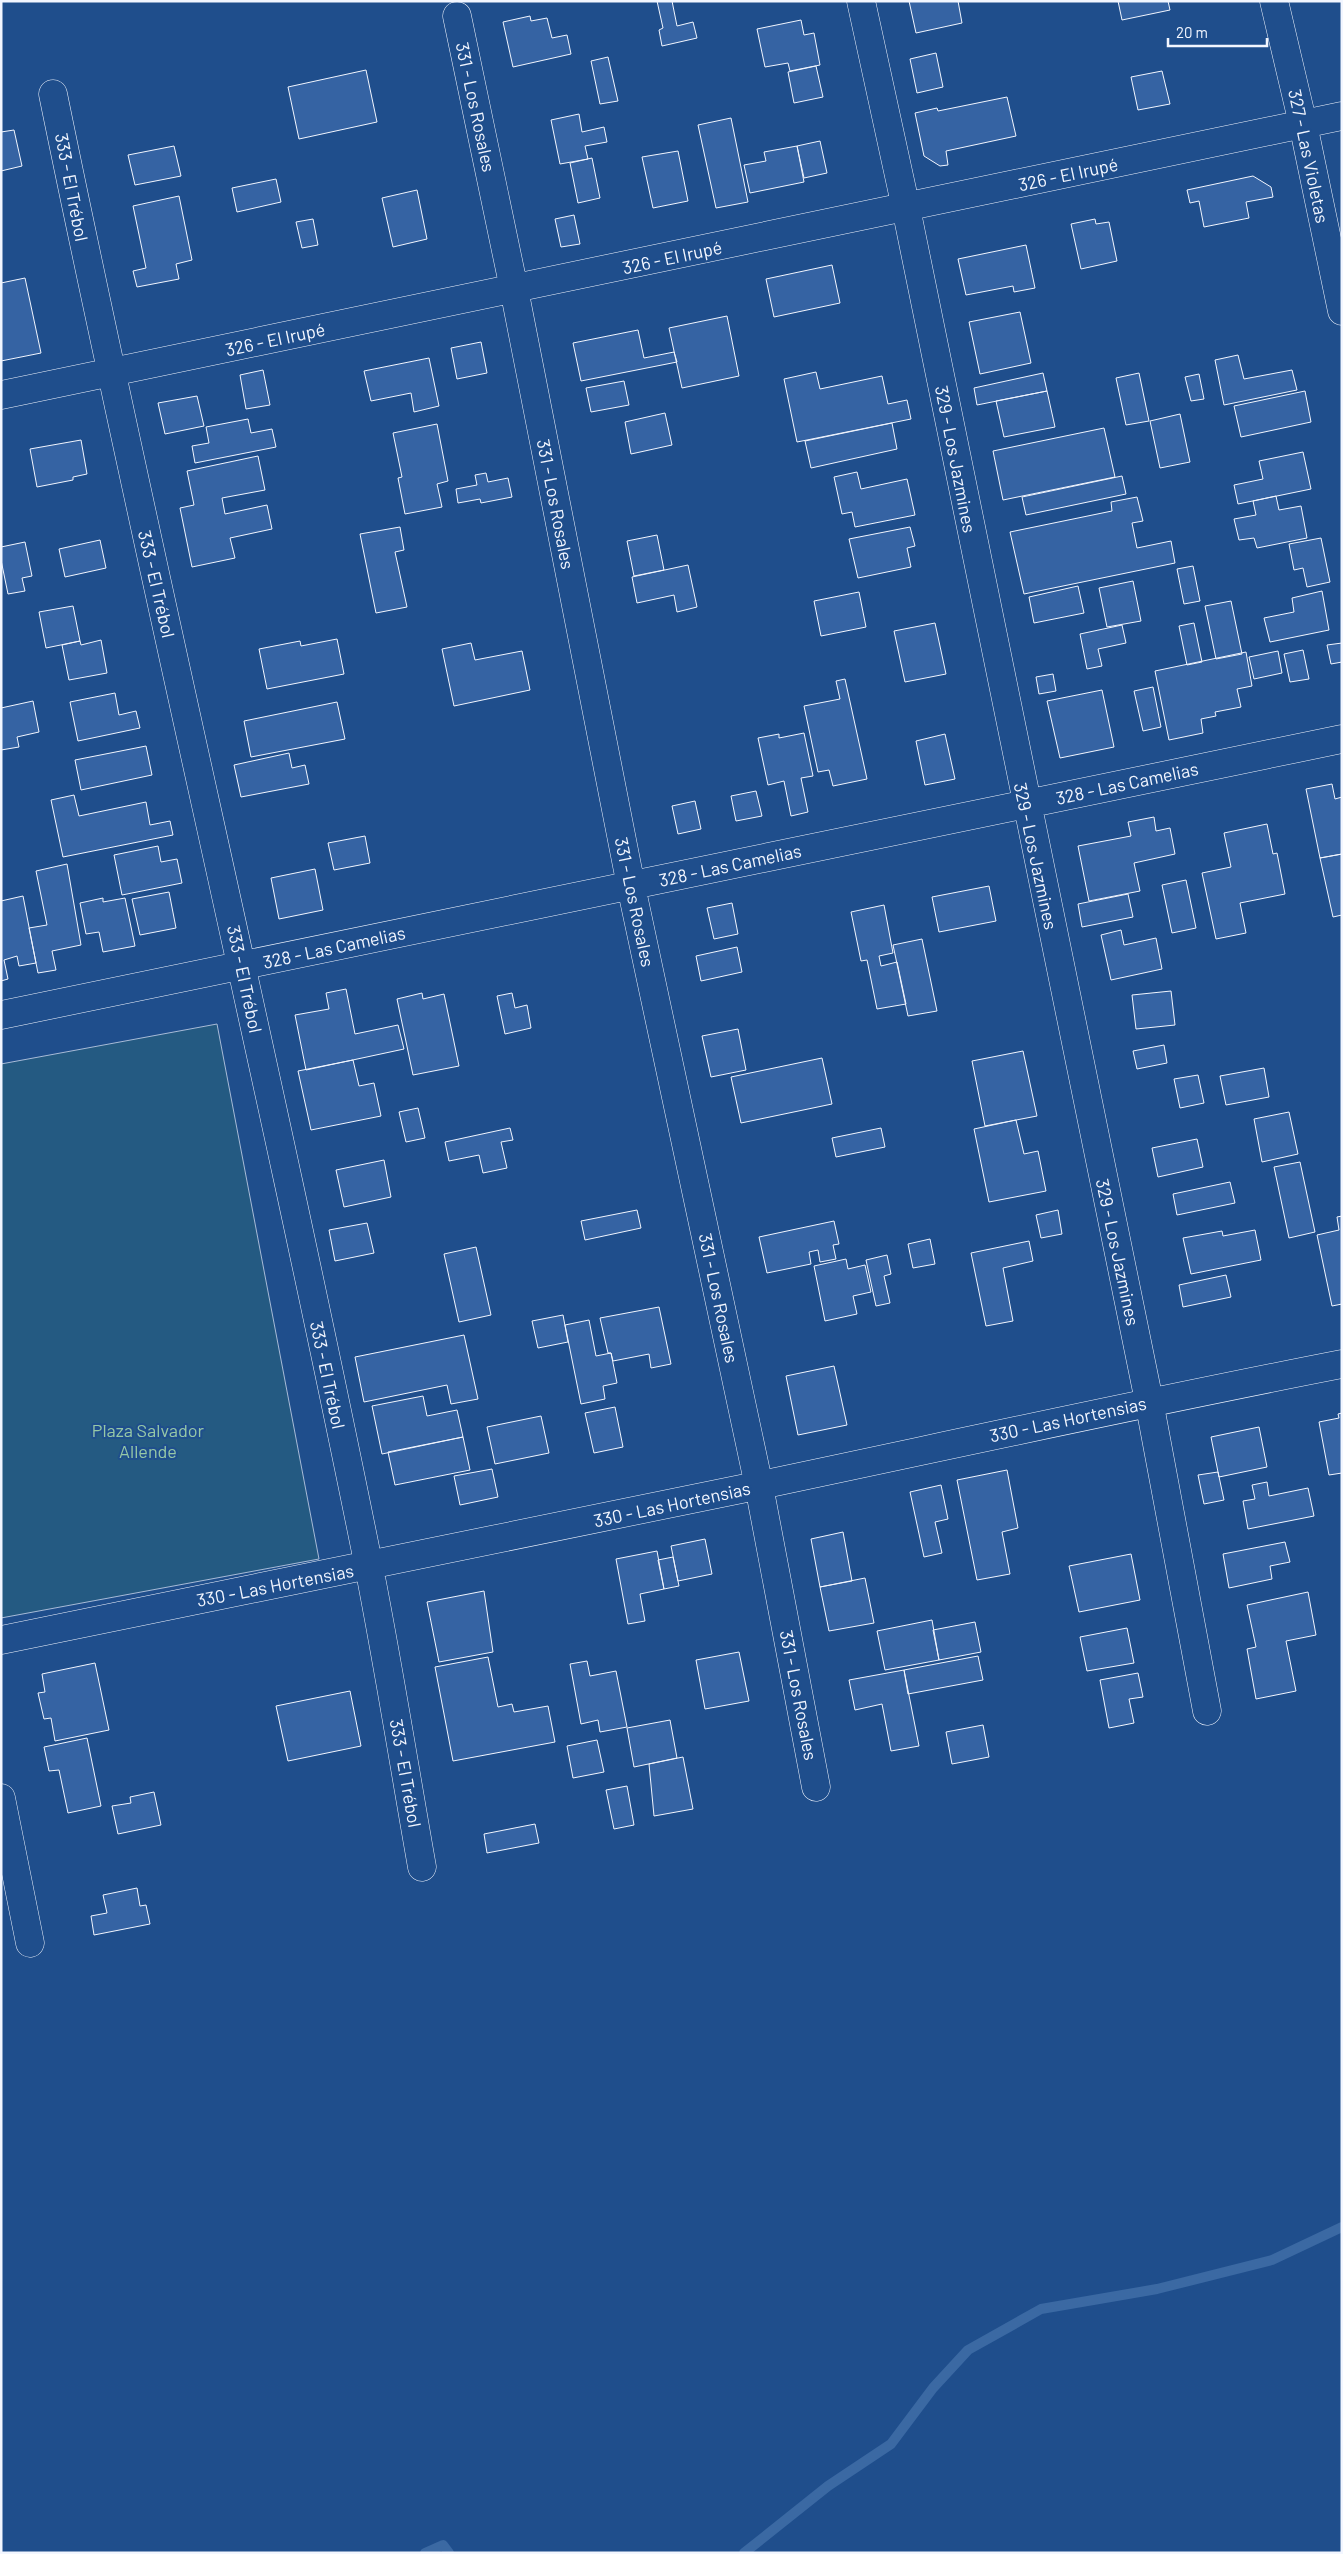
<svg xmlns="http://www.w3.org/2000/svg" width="1343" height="2554" viewBox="0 0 1343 2554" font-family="Barlow,sans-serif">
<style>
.green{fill:#245a82;stroke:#a8bbd7}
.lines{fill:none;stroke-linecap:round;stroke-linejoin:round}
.stream{stroke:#3b69a3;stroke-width:10}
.building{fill:#3563a3;stroke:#f2f6ff}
.minor-casing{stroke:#f2f6ff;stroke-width:29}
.minor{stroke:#1f4e8c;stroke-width:28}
.labels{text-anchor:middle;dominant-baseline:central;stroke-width:4;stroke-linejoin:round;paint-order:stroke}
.street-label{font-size:18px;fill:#f2f6ff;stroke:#1f4e8c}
.park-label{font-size:18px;fill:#97c8a6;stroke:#1f4e8c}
</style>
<rect width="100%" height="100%" fill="#1f4e8c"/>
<path class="green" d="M217,1024L319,1559L1,1618V1064Z"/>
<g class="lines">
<path class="stream" d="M425,2553L443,2545L449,2553
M744,2553L828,2486L891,2444L933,2388L968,2350L1041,2309L1157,2289L1272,2260L1342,2227"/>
</g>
<path class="building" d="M657,1H672L677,26L693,22L697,38L662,46L659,30L663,28Z
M909,1H958L962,23L916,33Z
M1118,1H1168L1170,10L1122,20Z
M530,16L531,21L547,18L552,38L567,35L571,54L513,67L503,22Z
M801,20L804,35L814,33L820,65L790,71L788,63L765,67L757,29Z
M936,53L943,87L917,93L910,59Z
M608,57L618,101L600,104L591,61Z
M816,66L823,97L794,103L788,72Z
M366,70L377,122L299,139L288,87Z
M1162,71L1170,104L1138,110L1131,77Z
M1007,97L1016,136L946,151L948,165L940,166L924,156L915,113L937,108L938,111Z
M579,114L582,132L604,127L607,142L585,146L588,159L560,164L551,120Z
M731,118L748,202L716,208L698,125Z
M14,130L22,166L1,171V132Z
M820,141L827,173L804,178L797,146Z
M174,146L181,176L135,185L128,155Z
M797,146L804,182L750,193L744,165L766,161L764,152Z
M678,151L688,201L653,208L642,157Z
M592,158L600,198L578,203L570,163Z
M1253,176L1271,187L1273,197L1246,202L1249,218L1204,227L1199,201L1190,203L1187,190Z
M276,179L281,202L237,212L232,188Z
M417,190L427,239L393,247L382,198Z
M179,196L192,260L176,264L179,279L137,287L133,271L146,268L133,206Z
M574,215L580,244L561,247L555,219Z
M313,219L318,245L302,248L296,222Z
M1095,219L1096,224L1109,222L1117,261L1081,269L1071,224Z
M1026,245L1035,288L1014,292L1013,286L966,295L958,259Z
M832,265L840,303L774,317L766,279Z
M25,278L41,353L1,361V283Z
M1020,312L1031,363L980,374L969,322Z
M727,316L739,376L682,388L669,328Z
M638,330L644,358L674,352L677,362L581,381L573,343Z
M481,342L487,373L457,379L451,348Z
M1238,355L1244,379L1292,370L1297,390L1224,405L1215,360Z
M429,358L439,406L414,412L411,393L371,401L364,371Z
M263,370L270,405L246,409L240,375Z
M816,372L820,389L882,376L888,404L907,400L911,419L797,442L784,379Z
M1043,373L1047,391L977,405L974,388Z
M1139,373L1149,421L1126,425L1116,378Z
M1199,374L1204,399L1191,401L1185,377Z
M624,381L629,405L591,412L586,388Z
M1047,391L1055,427L1004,437L996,401Z
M1305,391L1311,422L1241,437L1234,406Z
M197,396L204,426L165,434L158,403Z
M665,413L672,445L631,454L625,422Z
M1180,414L1190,462L1160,468L1150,421Z
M248,419L251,433L272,429L276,447L195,463L192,446L209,443L206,427Z
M892,423L897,449L811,468L805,441Z
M437,424L448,481L437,484L442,507L405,514L398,478L402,477L393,433Z
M1104,428L1115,477L1003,500L993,451Z
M81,440L87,474L73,477V480L37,487L30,449Z
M1303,452L1311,489L1238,504L1234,485L1263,479L1259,461Z
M258,456L265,490L222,498L225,514L267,505L272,529L230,538L235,558L192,567L180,508L194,505L187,471Z
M857,472L861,489L907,479L915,515L855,527L852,512L842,514L834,477Z
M486,473L488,482L508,478L512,497L481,503L480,499L458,503L456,489L477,485L475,475Z
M1122,476L1126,494L1026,515L1022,497Z
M1276,496L1279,510L1301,506L1307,538L1257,548L1254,538L1239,540L1234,519L1256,515L1253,501Z
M1137,497L1143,521L1132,523L1137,548L1171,541L1175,563L1024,594L1010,532L1112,511L1111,502Z
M400,527L404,550L395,552L407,607L376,613L360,534Z
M910,527L915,546L907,548L911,567L858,578L849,539Z
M657,535L664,570L634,576L627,541Z
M1321,538L1330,582L1307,587L1303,568L1294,570L1289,544Z
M100,540L106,568L65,577L59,549Z
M25,542L32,576L22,578L25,591L8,594L1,560V547Z
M688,565L697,607L677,612L674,595L637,603L632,577Z
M1193,566L1200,601L1184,604L1177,569Z
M1133,581L1141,621L1107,627L1099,588Z
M1078,586L1084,613L1034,623L1029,597Z
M1322,591L1329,630L1270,642L1264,618L1294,612L1292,598Z
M859,592L866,627L821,636L814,601Z
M1231,601L1242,654L1216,659L1205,606Z
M73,606L80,641L46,648L39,612Z
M935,623L946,674L905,682L894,631Z
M1194,623L1202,662L1187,665L1179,626Z
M1122,625L1126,643L1098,649L1102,666L1087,669L1080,634Z
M337,639L344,674L267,689L259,649L300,641L301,646Z
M101,640L107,673L69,680L62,645L80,641L81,645Z
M471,643L475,660L522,651L530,690L454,706L442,649Z
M1342,643V662L1331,664L1327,645Z
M1303,650L1309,679L1290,682L1284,654Z
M1278,651L1282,673L1254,679L1249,657Z
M1246,652L1252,686L1237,689L1241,707L1215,712L1216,716L1201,719L1203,733L1169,740L1155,671Z
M1053,674L1056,691L1039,694L1036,677Z
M845,679L867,779L833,786L829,770L818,772L804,706L840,699L836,681Z
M1153,687L1161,727L1143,731L1134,691Z
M1102,690L1114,747L1060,758L1047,701Z
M115,693L119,715L136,711L140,728L78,741L70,702Z
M33,701L39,732L17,737L19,747L1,750V708Z
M337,702L345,739L251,757L244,721Z
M804,733L813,776L801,778L808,812L791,816L784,781L768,785L758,738L779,734V738Z
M945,734L955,779L925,785L916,741Z
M146,746L152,775L81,790L75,760Z
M289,753L292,768L305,765L309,784L241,797L234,765Z
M1332,784L1335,799L1342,797V854L1320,858L1306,789Z
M756,791L762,816L736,821L731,796Z
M74,795L79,816L146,802L150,825L170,821L173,835L63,857L51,800Z
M695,801L701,829L678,834L672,806Z
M1154,817L1156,831L1170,828L1175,854L1134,863L1140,891L1089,901L1078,846L1131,836L1128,822Z
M1267,824L1273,854L1277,853L1285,894L1240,903L1246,933L1216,939L1202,873L1231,867L1224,833Z
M365,836L370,863L334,870L328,843Z
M158,846L161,862L177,859L182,883L122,895L114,855Z
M1342,854V915L1333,917L1320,858Z
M67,864L81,945L52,951L56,970L38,973L29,928L47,925L36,871Z
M315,869L323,910L279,919L271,878Z
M1186,880L1196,928L1172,933L1162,885Z
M989,886L996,921L939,932L932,897Z
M169,892L176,928L140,935L132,899Z
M1128,894L1133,917L1082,927L1078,904Z
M23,896L36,963L19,966L17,956L4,960L8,979L1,981V901Z
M103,898V902L125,898L135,946L103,952L99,932L86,934L80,903Z
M732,903L738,934L714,939L707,908Z
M884,905L893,953L879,956L881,966L897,962L906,1004L877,1009L867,960L861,961L851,912Z
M1121,930L1124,945L1156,938L1162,969L1111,980L1101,935Z
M922,939L937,1011L908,1016L893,945Z
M737,947L742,972L701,981L696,956Z
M346,989L355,1034L398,1025L404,1049L306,1070L295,1015L329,1009L326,993Z
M1171,991L1175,1025L1136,1029L1132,995Z
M422,993L423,999L444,994L459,1066L413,1075L397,999Z
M512,993L515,1008L527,1005L531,1028L505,1034L497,996Z
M738,1029L746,1070L711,1077L702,1036Z
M1164,1045L1167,1063L1137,1069L1133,1051Z
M1023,1051L1037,1116L985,1126L972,1061Z
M822,1058L832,1104L741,1123L731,1077Z
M353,1060L359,1086L374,1083L381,1116L311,1130L298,1071Z
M1264,1068L1269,1097L1226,1105L1220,1076Z
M1198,1075L1204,1103L1180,1108L1174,1079Z
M418,1108L425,1138L406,1142L399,1112Z
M1289,1112L1298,1154L1262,1162L1254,1119Z
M1016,1120L1024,1154L1038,1151L1046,1191L989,1202L974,1129Z
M510,1128L513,1140L501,1142L507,1168L483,1173L479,1155L449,1161L445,1142Z
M881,1128L885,1147L836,1157L832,1138Z
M1197,1139L1203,1167L1158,1177L1152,1148Z
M384,1160L391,1197L344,1207L336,1170Z
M1300,1162L1315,1232L1289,1238L1274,1167Z
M1230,1182L1235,1203L1177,1215L1173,1194Z
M637,1210L641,1228L585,1240L581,1221Z
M1058,1210L1062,1234L1041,1238L1036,1215Z
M1342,1216V1304L1332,1306L1317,1235L1339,1230L1337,1217Z
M834,1221L839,1244L833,1245L836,1259L820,1262L818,1250L809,1252L811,1264L767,1273L759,1237Z
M367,1223L374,1253L335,1261L329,1230Z
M1255,1230L1261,1260L1191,1274L1183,1238L1222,1231L1223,1236Z
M930,1239L935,1264L913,1268L908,1244Z
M1029,1241L1033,1261L1003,1268L1013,1321L986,1326L971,1253Z
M476,1247L491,1315L459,1322L444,1254Z
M887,1255L891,1274L884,1276L890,1303L876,1306L866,1260Z
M846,1259L848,1269L865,1265L871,1292L853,1296L857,1314L825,1321L814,1266Z
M1226,1275L1231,1297L1183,1307L1179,1285Z
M659,1307L671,1364L651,1368L649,1354L613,1361L611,1353H608L600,1318Z
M563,1315L568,1342L538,1348L532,1321Z
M589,1320L596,1356L611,1353L617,1383L603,1386L605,1399L581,1404L565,1325Z
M464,1335L478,1399L451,1404L447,1385L364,1402L355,1357Z
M834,1366L847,1425L798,1435L786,1376Z
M423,1396L427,1416L457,1410L463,1437L382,1454L372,1406Z
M615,1407L623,1447L594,1453L585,1413Z
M1342,1413V1473L1329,1475L1319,1422L1339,1418L1338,1414Z
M541,1416L549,1453L495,1464L487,1427Z
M1259,1427L1267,1467L1219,1477L1211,1437Z
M463,1437L470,1470L395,1485L388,1452Z
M492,1469L498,1497L460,1505L454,1476Z
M1007,1470L1018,1528L1002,1532L1010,1574L977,1580L957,1480Z
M1218,1472L1224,1500L1204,1504L1198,1475Z
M1267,1482L1269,1496L1308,1488L1314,1516L1248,1529L1243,1501L1255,1499L1252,1485Z
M941,1485L948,1519L935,1522L942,1553L924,1557L910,1492Z
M843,1532L852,1581L820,1587L811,1539Z
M705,1539L712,1574L678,1581L671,1546Z
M1285,1542L1290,1562L1270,1566L1272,1579L1229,1588L1223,1554Z
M657,1551L664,1589L640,1594L645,1621L628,1624L616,1559Z
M1131,1554L1140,1600L1079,1612L1069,1566Z
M673,1557L679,1586L664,1589L658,1560Z
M865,1578L874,1623L829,1631L820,1587Z
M484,1591L493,1652L439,1662L427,1602Z
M1308,1592L1316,1635L1286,1641L1296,1691L1256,1699L1247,1649L1256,1647L1247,1605Z
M932,1620L939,1660L885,1670L877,1631Z
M975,1622L981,1652L939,1660L933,1630Z
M1127,1628L1134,1663L1087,1671L1080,1637Z
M739,1652L749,1701L705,1709L696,1660Z
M978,1656L983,1680L908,1694L904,1670Z
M488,1657L498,1707L512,1704L514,1712L548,1706L555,1742L453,1761L435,1667Z
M587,1661L590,1676L616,1671L627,1727L600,1732L598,1720L581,1724L570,1664Z
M95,1663L109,1730L55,1741L51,1718L44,1719L38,1693L45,1692L42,1674Z
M904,1670L919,1746L891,1751L882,1704L855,1710L849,1680Z
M1138,1673L1143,1697L1129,1699L1134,1723L1109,1728L1100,1680Z
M350,1691L361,1746L288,1761L276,1706Z
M670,1720L677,1758L634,1767L627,1728Z
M983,1725L989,1757L952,1764L946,1732Z
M87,1738L101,1806L68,1813L59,1770L49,1771L44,1747Z
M597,1740L604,1772L573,1778L567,1746Z
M683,1757L693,1809L654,1816L649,1764Z
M627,1786L634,1825L614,1829L606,1790Z
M154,1792L161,1825L118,1834L112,1806L131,1803L130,1797Z
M535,1824L539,1843L487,1853L484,1834Z
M137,1888L140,1906L146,1905L150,1924L94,1935L91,1916L107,1913L103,1895Z"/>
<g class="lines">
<g class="minor-casing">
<path id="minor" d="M861,1L906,208L1149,1401L1207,1711
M1274,1L1303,124L1342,311
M457,16L514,289L631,886L759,1486L816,1787
M53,94C153,584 269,1071 368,1562C388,1663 404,1765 422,1867
M1,395L1342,116
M1,1015L1342,739
M1,1640C253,1589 505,1539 756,1486C951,1445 1146,1402 1342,1364
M1,1798L30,1943"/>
</g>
<use href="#minor" class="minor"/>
</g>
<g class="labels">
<g class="street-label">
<text transform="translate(476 107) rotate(78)">331 - Los Rosales</text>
<text transform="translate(1309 156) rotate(78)">327 - Las Violetas</text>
<text transform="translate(1068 174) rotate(-12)">326 - El Irupé</text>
<text transform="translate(72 187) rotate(79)">333 - El Trébol</text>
<text transform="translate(672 257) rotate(-12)">326 - El Irupé</text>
<text transform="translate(275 339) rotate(-12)">326 - El Irupé</text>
<text transform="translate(956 459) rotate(79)">329 - Los Jazmines</text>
<text transform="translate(556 504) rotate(79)">331 - Los Rosales</text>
<text transform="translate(157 584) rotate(77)">333 - El Trébol</text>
<text transform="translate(1127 783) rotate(-12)">328 - Las Camelias</text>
<text transform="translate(1036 856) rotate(78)">329 - Los Jazmines</text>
<text transform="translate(730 865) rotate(-12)">328 - Las Camelias</text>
<text transform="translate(635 902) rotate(78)">331 - Los Rosales</text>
<text transform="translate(334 947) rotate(-12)">328 - Las Camelias</text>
<text transform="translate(245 979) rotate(78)">333 - El Trébol</text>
<text transform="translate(1118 1252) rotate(78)">329 - Los Jazmines</text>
<text transform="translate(719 1298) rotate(78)">331 - Los Rosales</text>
<text transform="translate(328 1375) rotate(78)">333 - El Trébol</text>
<text transform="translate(1068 1419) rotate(-12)">330 - Las Hortensias</text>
<text transform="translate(672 1504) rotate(-12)">330 - Las Hortensias</text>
<text transform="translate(275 1585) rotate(-11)">330 - Las Hortensias</text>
<text transform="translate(799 1695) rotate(79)">331 - Los Rosales</text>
<text transform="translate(406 1773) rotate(80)">333 - El Trébol</text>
</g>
<g class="park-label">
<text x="148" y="1430">Plaza Salvador<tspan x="148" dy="21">Allende</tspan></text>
</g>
</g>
<rect width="1343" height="2554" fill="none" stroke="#f2f6ff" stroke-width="5"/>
<path d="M1168 38v8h99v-8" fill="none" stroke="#f2f6ff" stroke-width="2.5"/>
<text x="1176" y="38" font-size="15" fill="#f2f6ff" stroke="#1f4e8c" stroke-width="4" paint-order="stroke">20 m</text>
</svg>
